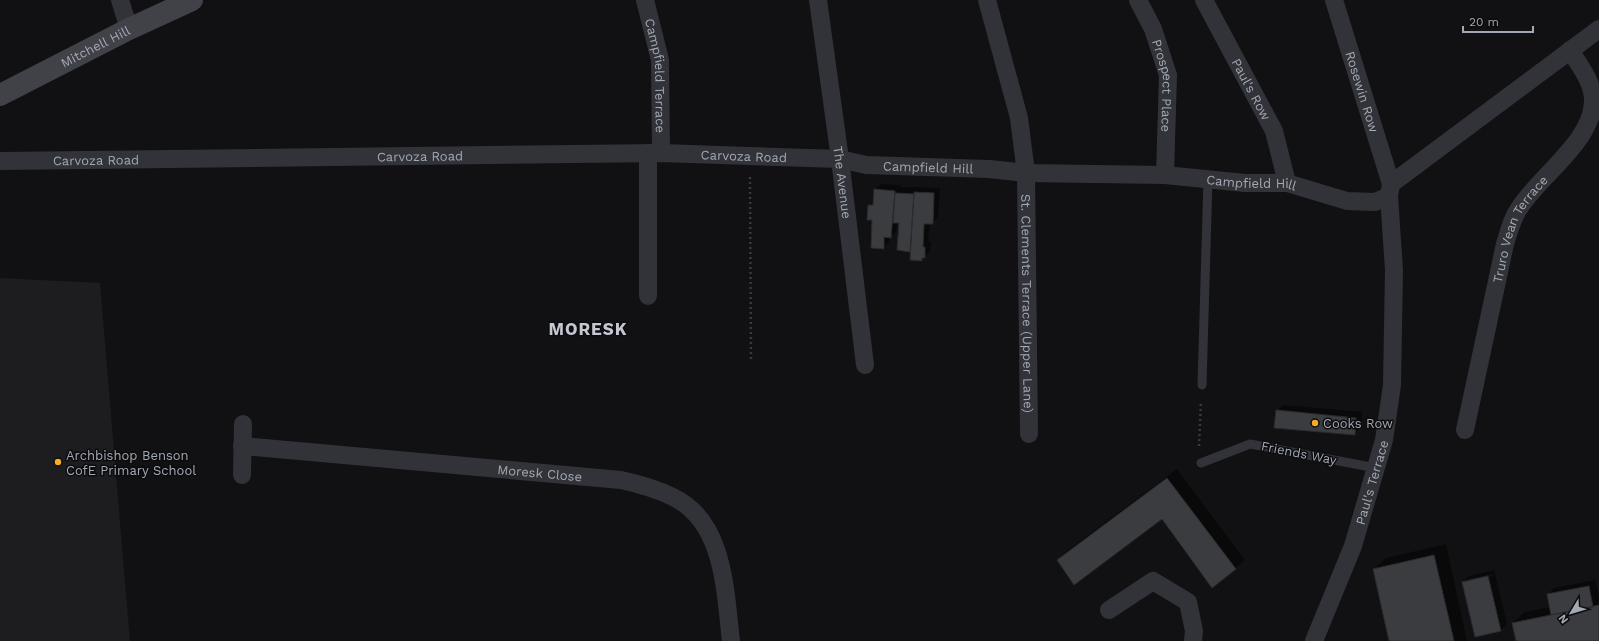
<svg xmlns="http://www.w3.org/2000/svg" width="1599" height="641" viewBox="0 0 1599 641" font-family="'Work Sans',sans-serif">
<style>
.built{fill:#1d1d20}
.shadow{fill:#0007;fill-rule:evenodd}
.building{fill:#3b3c40;stroke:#2b2b2f}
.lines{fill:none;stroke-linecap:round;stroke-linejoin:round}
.path{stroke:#383a3f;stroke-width:2.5;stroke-dasharray:2 3;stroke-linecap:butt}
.lane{stroke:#323338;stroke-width:9}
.street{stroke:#323338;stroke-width:18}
.secondary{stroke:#404248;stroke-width:22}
.poi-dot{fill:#f8ac24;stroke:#0c0c0e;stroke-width:1.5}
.labels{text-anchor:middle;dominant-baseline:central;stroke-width:3;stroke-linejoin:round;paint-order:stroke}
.street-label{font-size:13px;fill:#a2a8b4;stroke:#0c0c0e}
.poi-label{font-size:13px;fill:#a2a8b4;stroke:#0c0c0e;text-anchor:start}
.district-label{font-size:17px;font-weight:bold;letter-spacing:1px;fill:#c3c7d0;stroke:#0c0c0e}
</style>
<rect width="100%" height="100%" fill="#111113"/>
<path class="built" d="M0,278L100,283L130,641H0Z"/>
<path class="shadow" d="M881,184L901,185V187L940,188L938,217L932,223H930L928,241H931L930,251L922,260L911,251L898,250L900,222H897L896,231L890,237L889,242L883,248L869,206L874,200L875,190Z
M1283,405L1362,412L1361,428L1354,434L1277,411Z
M1177,469L1245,560L1213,587L1162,518L1058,560L1067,551Z
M1446,544L1467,641H1390L1374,569L1386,558Z
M1494,570L1507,624L1501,630L1476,636L1463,582L1469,576ZM1493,574V576L1469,581V579Z
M1595,580L1599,596V641H1517L1513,623L1525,612L1550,607L1548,594L1554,588Z"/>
<path class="building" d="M874,189L895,191L891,238L884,237V249L871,248L872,220H867L868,205H873Z
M914,192L934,193L933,224H924L923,247H925V258H922V261L910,260Z
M895,193L914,194L910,252L897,250L899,223H893Z
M1276,410L1356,418L1355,435L1274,428Z
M1167,478L1236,569L1212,588L1162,519L1074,585L1057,560Z
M1434,555L1454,641H1389L1373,569Z
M1488,576L1501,631L1475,637L1462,582Z
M1589,586L1593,607L1551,615L1547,594Z
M1599,605V641H1516L1512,623Z"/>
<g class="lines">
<path class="path" d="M750,177L751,359
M1199,446L1201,401"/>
<path class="lane" d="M1202,385L1208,179
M1201,463L1250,444L1376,468"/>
<g class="street">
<path d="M120,0L129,29"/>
<path id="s1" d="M645,0L660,60L661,153"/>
<path id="s2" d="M818,0L840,159L865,365"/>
<path id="s3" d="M987,0L1019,118L1026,173L1029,434"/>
<path id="s4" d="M1138,0L1153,29L1168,75L1165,175"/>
<path id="s5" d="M1204,0L1274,131L1287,183"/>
<path id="s6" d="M1334,0L1391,184"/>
<path d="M648,153V296"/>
<path id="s7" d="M0,161L661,153L840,159L866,165L989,169L1026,173L1165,175L1245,183H1287L1347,201L1375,202L1389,196L1391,184L1599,29"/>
<path id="s8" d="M1465,430L1505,244C1509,231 1512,218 1520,207C1541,175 1592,141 1593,102C1594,83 1579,65 1570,50"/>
<path id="s9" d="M242,446L621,480C639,484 657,489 673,497C725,522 725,592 731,641"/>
<path d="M242,475L243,424"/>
<path d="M1109,610L1153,581L1188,602L1194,631L1193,641"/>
<path id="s10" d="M1314,641L1353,546L1384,440L1392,385L1393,327L1394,270L1389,196"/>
</g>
<path class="secondary" id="s11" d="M0,95L129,29L192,0"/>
</g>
<g class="poi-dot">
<circle cx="1315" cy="423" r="4"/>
<circle cx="58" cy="462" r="4"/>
</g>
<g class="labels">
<g class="street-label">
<text stroke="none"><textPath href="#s11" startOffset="107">Mitchell Hill</textPath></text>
<text stroke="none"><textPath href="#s1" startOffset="77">Campfield Terrace</textPath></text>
<text stroke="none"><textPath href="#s4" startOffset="91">Prospect Place</textPath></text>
<text stroke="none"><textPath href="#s5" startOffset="101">Paul's Row</textPath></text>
<text stroke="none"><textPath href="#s6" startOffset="96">Rosewin Row</textPath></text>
<text stroke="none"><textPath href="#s7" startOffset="744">Carvoza Road</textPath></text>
<text stroke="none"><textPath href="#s7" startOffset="420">Carvoza Road</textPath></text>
<text stroke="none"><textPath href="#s7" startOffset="96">Carvoza Road</textPath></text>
<text stroke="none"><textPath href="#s7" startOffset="929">Campfield Hill</textPath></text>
<text stroke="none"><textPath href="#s2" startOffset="184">The Avenue</textPath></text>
<text stroke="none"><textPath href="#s7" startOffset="1253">Campfield Hill</textPath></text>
<text stroke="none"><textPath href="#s8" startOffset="210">Truro Vean Terrace</textPath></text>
<text stroke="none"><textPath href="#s3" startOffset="308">St. Clements Terrace (Upper Lane)</textPath></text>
<text transform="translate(1299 453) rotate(11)">Friends Way</text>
<text stroke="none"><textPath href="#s9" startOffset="299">Moresk Close</textPath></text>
<text stroke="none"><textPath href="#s10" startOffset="169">Paul's Terrace</textPath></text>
</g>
<g class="poi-label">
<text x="1323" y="423">Cooks Row</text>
<text x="66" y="455">Archbishop Benson<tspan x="66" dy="15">CofE Primary School</tspan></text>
</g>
<g class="district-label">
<text x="588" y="329">MORESK</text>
</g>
</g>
<g transform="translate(1571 613) rotate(232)" stroke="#0c0c0e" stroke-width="3" paint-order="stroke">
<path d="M0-3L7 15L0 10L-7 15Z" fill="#a2a8b4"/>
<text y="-6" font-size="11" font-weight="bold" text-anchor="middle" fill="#a2a8b4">N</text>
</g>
<path d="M1463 26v6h70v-6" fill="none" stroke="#a2a8b4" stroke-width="2"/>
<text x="1469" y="26" font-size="12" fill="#a2a8b4" stroke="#0c0c0e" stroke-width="3" paint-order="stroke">20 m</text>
</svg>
